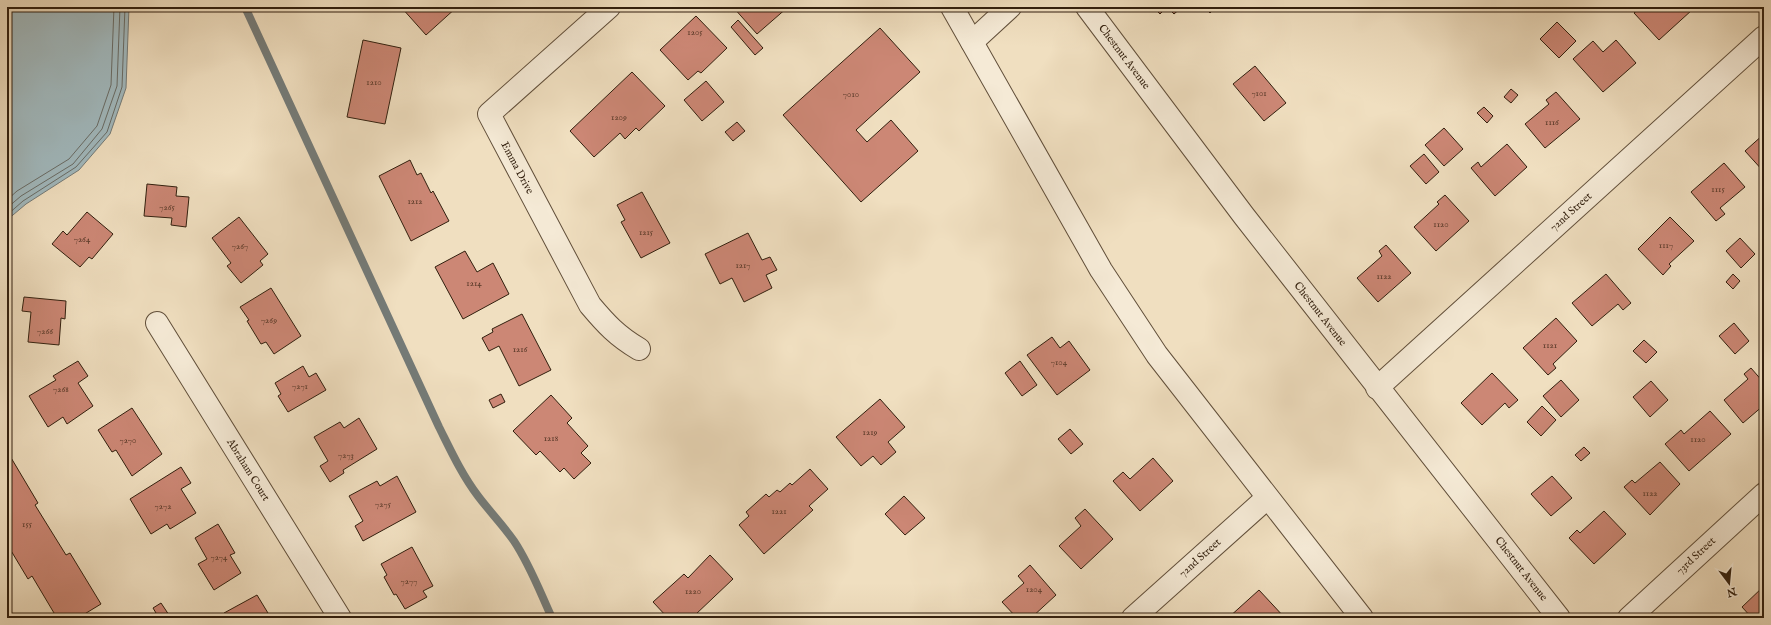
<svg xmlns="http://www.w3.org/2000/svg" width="1771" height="625" viewBox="0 0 1771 625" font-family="'IM FELL English',serif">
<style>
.water{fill:#a1b9be;stroke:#747b78}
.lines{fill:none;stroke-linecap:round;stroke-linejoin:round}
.shore{stroke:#696c66;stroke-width:1}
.stream{stroke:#747b78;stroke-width:8}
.building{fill:#cc8775;stroke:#311f0e}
.minor-casing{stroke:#614f3a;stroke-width:24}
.tertiary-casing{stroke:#614f3a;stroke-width:24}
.minor{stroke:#f5ead6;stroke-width:22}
.tertiary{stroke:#f5ead6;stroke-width:22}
.labels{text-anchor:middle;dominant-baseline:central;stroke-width:3;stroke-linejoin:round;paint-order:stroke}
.number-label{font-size:9px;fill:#583928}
.street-label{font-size:11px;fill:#311f0e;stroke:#f5ead6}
</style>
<rect width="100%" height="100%" fill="#f0dfc0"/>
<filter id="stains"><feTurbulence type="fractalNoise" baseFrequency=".005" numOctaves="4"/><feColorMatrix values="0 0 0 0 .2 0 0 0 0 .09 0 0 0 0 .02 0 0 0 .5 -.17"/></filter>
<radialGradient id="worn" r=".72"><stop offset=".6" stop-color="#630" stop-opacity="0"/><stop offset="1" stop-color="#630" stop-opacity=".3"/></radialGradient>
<path class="water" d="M14,7H129L126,88L110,134L79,170L26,204L7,220V22Z"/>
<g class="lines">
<path class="shore" d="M7,200L17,191L69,159L97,126L111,85L114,7
M7,208L21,196L73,164L102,129L117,86L120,7
M7,215L23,201L76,167L107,132L122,87L125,7"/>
<path class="stream" d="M245,7L439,427C451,451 462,475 478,496C490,512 503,525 514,541C530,565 540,592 552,618"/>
</g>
<path class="building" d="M401,7H457L426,35Z
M733,7H788L757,34Z
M1153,7H1182L1174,14L1167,7L1160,14Z
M1204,7H1216L1210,13Z
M1641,7L1647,11L1651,7H1689L1692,10L1659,40L1634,13Z
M696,16L727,48L701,73L698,71L688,80L660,50Z
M738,20L763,48L755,55L731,27Z
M1557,22L1576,41L1559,58L1540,39Z
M880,28L920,72L856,130L867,142L891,120L918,151L861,202L783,115Z
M363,40L401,48L385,124L347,117Z
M1616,40L1636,63L1603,92L1573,59L1593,41L1603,52Z
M1255,66L1286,103L1264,121L1233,84Z
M632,72L665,106L639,131L636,128L625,139L620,133L594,157L570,131Z
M706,81L724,102L702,121L684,100Z
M1511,89L1518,95L1511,103L1504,97Z
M1556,92L1580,119L1545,148L1525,124L1549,104L1546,100Z
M1484,107L1493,116L1487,123L1477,113Z
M737,122L745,131L733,141L725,132Z
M1444,128L1463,149L1444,166L1425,145Z
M1764,134V172L1745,151Z
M1507,144L1527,167L1495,196L1471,168L1478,162L1481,167Z
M1424,154L1439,172L1426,184L1410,166Z
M410,160L417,175L421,173L431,193L433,191L449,221L411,241L379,176Z
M1724,163L1745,187L1720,208L1725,214L1716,221L1691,192Z
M147,184L177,187L176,196L189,197L186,227L171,225L172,218L144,216Z
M642,192L670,243L641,258L621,222L625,220L617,205Z
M1445,195L1469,221L1436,251L1414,227L1439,204L1437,202Z
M87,212L113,234L92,259L89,257L80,267L52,244L63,231L67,235Z
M239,217L268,254L260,261L263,265L241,283L227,266L231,263L212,238Z
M1670,217L1694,241L1669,264L1671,266L1663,275L1638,249Z
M748,233L762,260L770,257L777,270L766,275L772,288L744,302L732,278L720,284L705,254Z
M1740,238L1755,254L1741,268L1726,251Z
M1386,245L1411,273L1378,302L1357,278L1382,256L1379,251Z
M465,251L477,272L493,263L509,294L463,319L435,267Z
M1606,274L1631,303L1623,310L1618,304L1592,326L1572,303Z
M1733,274L1740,281L1733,289L1726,282Z
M271,288L301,336L274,354L266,342L261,344L247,321L249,320L240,307Z
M24,297L66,301L65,319L61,318L59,345L28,342L31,312L22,311Z
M522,314L551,370L519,386L499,346L489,351L482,338L493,332L492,329Z
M1556,318L1577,341L1553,364L1556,368L1548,375L1523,348Z
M1734,323L1749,341L1735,354L1719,336Z
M1052,337L1060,348L1069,341L1090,370L1057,395L1027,355Z
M1644,340L1657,352L1646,363L1633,351Z
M78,361L88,376L78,383L93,406L67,424L63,417L48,427L29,396L56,380L53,376Z
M1020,361L1037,385L1022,396L1005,373Z
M303,366L309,377L316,373L326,390L288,412L278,396L281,394L275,383Z
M1751,368L1764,383V405L1743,423L1724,400L1748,379L1744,374Z
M1492,373L1518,400L1509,408L1505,403L1482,425L1461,403Z
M1561,380L1579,400L1561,417L1543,396Z
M1651,381L1668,400L1650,417L1633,397Z
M501,394L505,402L493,408L489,400Z
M551,395L572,418L567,423L588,446L581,453L591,463L574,479L564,468L560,472L540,451L536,455L513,431Z
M880,399L905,427L888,442L896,452L881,465L873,456L861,466L836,437Z
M1542,406L1556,420L1541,436L1527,422Z
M132,408L162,454L132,476L116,450L112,452L98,430Z
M1710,411L1731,434L1689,471L1665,444L1681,430L1684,434Z
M359,418L377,449L343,470L344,473L330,482L320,466L328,461L314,437L340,422L344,428Z
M1070,429L1083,444L1071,454L1058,439Z
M1584,447L1590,453L1581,461L1575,455Z
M7,451L38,503L35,505L66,555L70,553L101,604L78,618H57L32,576L28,579L7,544Z
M1153,458L1173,481L1140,511L1113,481L1123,472L1130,479Z
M1660,462L1680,484L1650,515L1624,487L1632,480L1635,483Z
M181,467L191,483L181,489L196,513L170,529L167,524L151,534L130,499Z
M810,469L828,489L809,506L813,510L764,554L739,525L749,516L746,512L766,494L769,497L777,490L780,492L790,483L792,485Z
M397,476L416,512L363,541L355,526L363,521L349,496L377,481L380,486Z
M1552,476L1572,498L1551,516L1531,494Z
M904,496L925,518L905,535L885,514Z
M1085,509L1113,539L1081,569L1059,546L1081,526L1075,518Z
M1604,511L1626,534L1594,564L1569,538L1577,530L1580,533Z
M218,524L235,553L230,555L241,573L214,590L198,564L207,559L195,538Z
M412,547L433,586L423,591L427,597L405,609L396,594L394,595L384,577L387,575L381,564Z
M710,555L733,579L695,615L698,618H668L653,602L684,574L688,578Z
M1030,565L1056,595L1031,618H1017L1002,602L1024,583L1018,576Z
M1764,586V618H1752L1742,607Z
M1259,590L1285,618H1228Z
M257,595L271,618H227L224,613Z
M161,603L169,615L159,618L153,608Z"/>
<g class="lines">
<g class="minor-casing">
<path id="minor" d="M609,7L489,114L590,305C606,324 617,336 639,349
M972,42L1010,7
M157,323L340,618
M1377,388L1764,37
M1133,618L1267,498
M1629,618L1764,494"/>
</g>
<g class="tertiary-casing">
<path id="tertiary" d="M952,7L1101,270L1157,355L1362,618
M1087,7L1244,216L1559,618"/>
</g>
<use href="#minor" class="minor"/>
<use href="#tertiary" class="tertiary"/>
</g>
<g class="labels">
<g class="number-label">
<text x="695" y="32">1205</text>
<text x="374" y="82">1210</text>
<text x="1259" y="93">7101</text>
<text x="851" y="94">7010</text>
<text x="619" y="117">1209</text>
<text x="1552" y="122">1116</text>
<text x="1718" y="189">1115</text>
<text x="415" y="201">1212</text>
<text x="167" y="207">7265</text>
<text x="1441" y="224">1120</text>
<text x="646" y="232">1215</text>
<text x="82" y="239">7264</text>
<text x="1666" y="245">1117</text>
<text x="240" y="246">7267</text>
<text x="743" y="265">1217</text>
<text x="1384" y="276">1122</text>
<text x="474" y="283">1214</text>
<text x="269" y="320">7269</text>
<text x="45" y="331">7266</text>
<text x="1550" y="345">1121</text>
<text x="520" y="349">1216</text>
<text x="1059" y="362">7104</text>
<text x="300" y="386">7271</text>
<text x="61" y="389">7268</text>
<text x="870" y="432">1219</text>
<text x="551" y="438">1218</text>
<text x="1698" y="439">1120</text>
<text x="128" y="440">7270</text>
<text x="346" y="455">7273</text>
<text x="1650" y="493">1122</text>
<text x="383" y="504">7275</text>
<text x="163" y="506">7272</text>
<text x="779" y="511">1221</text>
<text x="27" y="524">155</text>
<text x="219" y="557">7274</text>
<text x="409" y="581">7277</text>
<text x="1034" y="589">1204</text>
<text x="693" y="591">1220</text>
</g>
<g class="street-label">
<text transform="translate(1124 57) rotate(53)">Chestnut Avenue</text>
<text transform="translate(517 168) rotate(62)">Emma Drive</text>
<text transform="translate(1571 212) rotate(-42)">72nd Street</text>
<text transform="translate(1320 314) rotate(52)">Chestnut Avenue</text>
<text transform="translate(248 470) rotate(58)">Abraham Court</text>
<text transform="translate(1696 556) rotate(-43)">73rd Street</text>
<text transform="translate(1200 558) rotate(-42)">72nd Street</text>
<text transform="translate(1521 569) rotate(52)">Chestnut Avenue</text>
</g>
</g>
<rect width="1771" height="625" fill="none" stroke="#f0dfc0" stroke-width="24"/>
<rect x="8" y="8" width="1755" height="609" fill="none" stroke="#311f0e" stroke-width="2"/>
<rect x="12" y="12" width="1747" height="601" fill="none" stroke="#311f0e"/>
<g transform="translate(1729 583) rotate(164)" stroke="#f5ead6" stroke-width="3" paint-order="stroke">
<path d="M0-3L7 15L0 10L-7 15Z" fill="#311f0e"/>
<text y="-6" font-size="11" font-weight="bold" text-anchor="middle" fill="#311f0e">N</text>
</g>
<rect width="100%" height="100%" filter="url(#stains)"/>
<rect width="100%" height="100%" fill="url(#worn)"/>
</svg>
